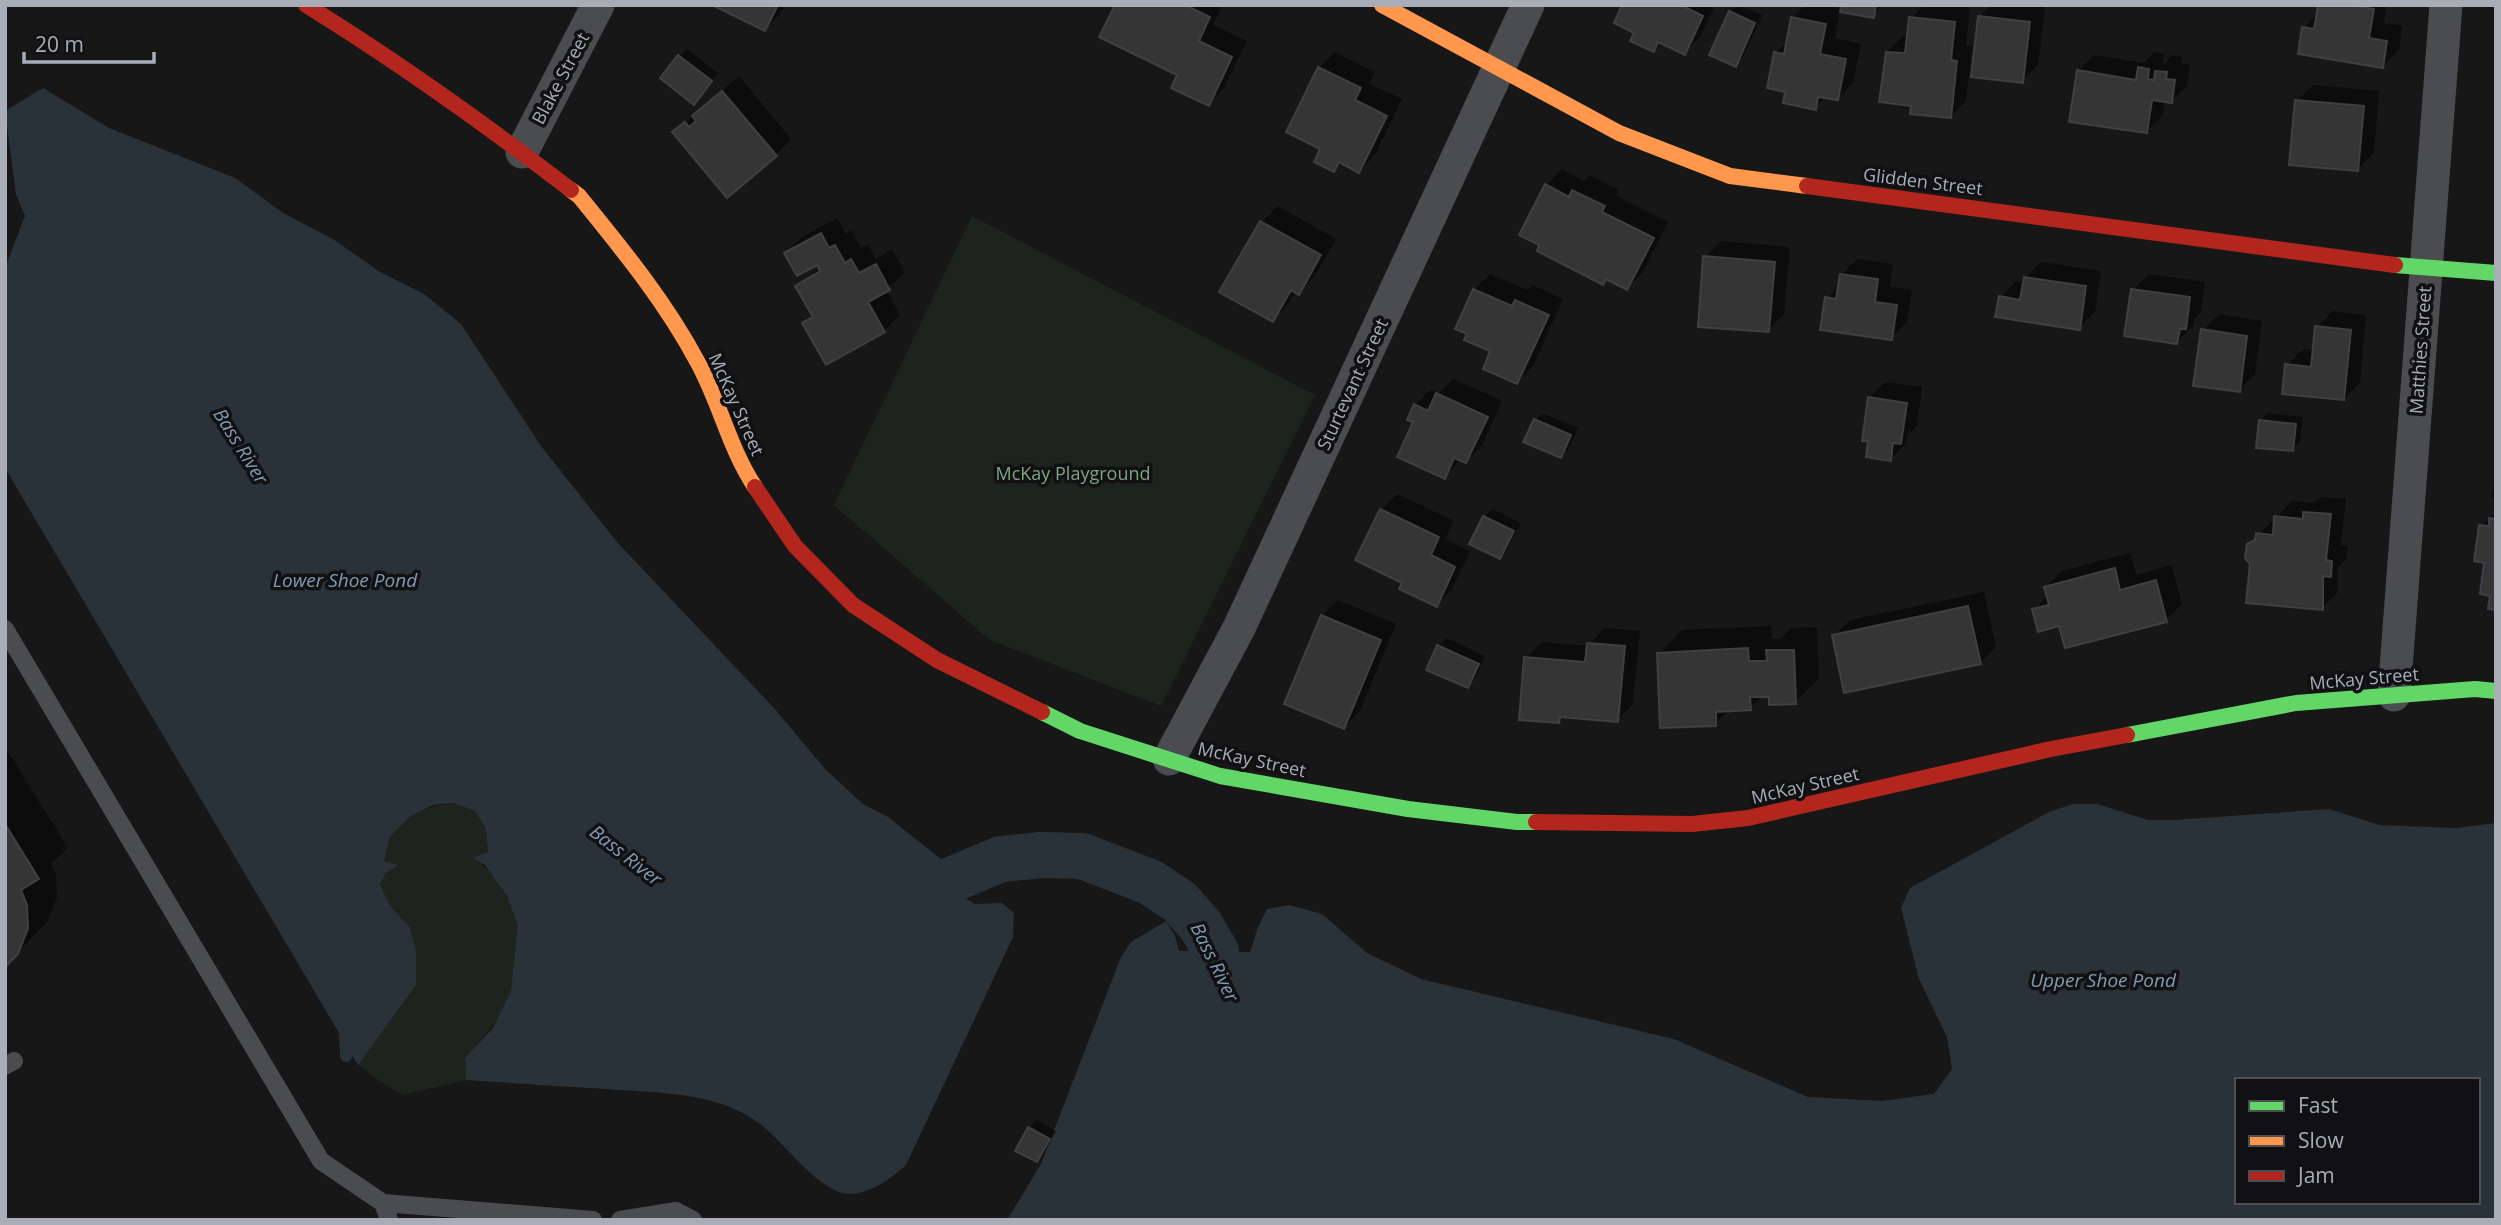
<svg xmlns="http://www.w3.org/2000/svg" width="2501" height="1225" viewBox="0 0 2501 1225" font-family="'Open Sans',sans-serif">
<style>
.green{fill:#1d241e}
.water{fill:#2a3239;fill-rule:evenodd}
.shadow{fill:#0007}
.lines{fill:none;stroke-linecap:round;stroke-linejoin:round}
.stream{stroke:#2a3239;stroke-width:12}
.canal{stroke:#2a3239;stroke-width:46}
.building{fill:#353536;stroke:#3f4043;stroke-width:2}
.lane{stroke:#4b4c50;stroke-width:18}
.street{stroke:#4b4c50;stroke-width:33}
.fast{stroke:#63d668;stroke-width:16}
.slow{stroke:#ff974d;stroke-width:16}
.jam{stroke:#b3261e;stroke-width:16}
.labels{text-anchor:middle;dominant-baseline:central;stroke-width:7;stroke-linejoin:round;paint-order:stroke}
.street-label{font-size:18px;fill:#a8adb8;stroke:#111113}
.park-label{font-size:18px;fill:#7fa381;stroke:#111113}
.water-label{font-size:19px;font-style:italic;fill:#7f9bb3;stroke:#111113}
</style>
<rect width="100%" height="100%" fill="#171717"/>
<path class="green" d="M972,216L1315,395L1161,706L990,640L834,505Z
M453,803L475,811L486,829L488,852L474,858C492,870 515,903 518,925C520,941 516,976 511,991C503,1018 483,1038 465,1058L466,1080L403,1095L384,1084L358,1065L378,1035L409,926L391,907L380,885L386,873L397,865L384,861C385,854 386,845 389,838C399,816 431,805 453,803Z"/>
<path class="water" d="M43,88L109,128L235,178L283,213L333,239L380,272L424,294L461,324L541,446L617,542L774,708L825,769L863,804L888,817L946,863L960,895L975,904L1002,903L1014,913L1013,937L906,1165C889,1180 863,1200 839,1192C807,1180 779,1134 750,1117C707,1091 653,1093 605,1089C558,1086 512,1083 466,1080L465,1058L493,1028L511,991L518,925L507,896L485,865L473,858L488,852L486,829L475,811L453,803L433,805L411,816L390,836L384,861L398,865L386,873L380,885L391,907L409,926L416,951V985L358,1065L5,468V268L25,216L16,194L5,111Z
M2073,804H2097L2148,820H2174L2329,809L2379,825L2456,828L2496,823V1220H1007L1041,1164L1121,957L1131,942L1166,921L1175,936L1179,951L1250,952L1258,927L1267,909L1289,905L1322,914L1367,953L1421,979L1674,1039L1808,1097L1882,1101L1934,1094L1952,1069L1947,1037L1919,979L1901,908L1910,888L2049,812ZM2237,1080H2478V1202H2237Z"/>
<path class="shadow" d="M716,5H785L781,13L765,29Z
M1117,5H1223L1213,25L1247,41L1224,88L1208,104Z
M1624,5H1715L1700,37L1684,52L1662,42L1653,50L1636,32Z
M1737,5L1762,15L1743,57L1736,64L1730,12Z
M1805,5H1827L1843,8V5H1882L1874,16L1840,11L1835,38L1861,44L1853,83L1837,99L1826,97L1815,108L1787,91L1776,53L1788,40L1793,17Z
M1924,5L1970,7L1966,45L1972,46L1966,101L1950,117L1913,105L1887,52L1903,36L1909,37L1911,18Z
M1991,5L2045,7L2038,65L2022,81L1979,17Z
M2320,5H2387L2384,23L2402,26L2399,50L2383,66L2304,28L2318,13Z
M687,49L718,73L701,95L679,56Z
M1335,52L1375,72L1369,84L1402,99L1375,155L1359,171L1342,162L1334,170L1322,148L1319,68Z
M2155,52L2164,54L2163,65L2173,55L2182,57L2181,63L2190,65L2187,86L2171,101L2165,100L2163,115L2147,131L2078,71L2094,55L2144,63Z
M739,76L791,139L776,155L674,132Z
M2313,85L2379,91L2374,153L2358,169L2297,101Z
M1562,169L1584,181L1590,175L1619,190L1616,196L1668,222L1643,272L1627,288L1607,278L1603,283L1546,185Z
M1278,206L1336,239L1314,277L1298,293L1296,291L1288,304L1273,320L1222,292L1262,222Z
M837,218L846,234L851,230L861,248L868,244L876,259L892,249L905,273L886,290L900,315L884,331L805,324L814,315L798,286L820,267L817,263L786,253L802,237Z
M1721,241L1790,247L1784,314L1768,330L1705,257Z
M1857,259L1893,264L1890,286L1912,290L1907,322L1891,338L1827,298L1840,285L1841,275Z
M2041,262L2101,271L2095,312L2079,328L2000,297L2016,281L2025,283V278Z
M1490,274L1527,290L1532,285L1563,299L1533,366L1517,382L1493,350L1474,290Z
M2149,274L2205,282L2201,312L2194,319L2193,326L2177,342L2133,290Z
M2333,311L2366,315L2360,383L2344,399L2287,365L2303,349L2315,350L2317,327Z
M2219,314L2262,321L2255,374L2239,390L2203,330Z
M1453,379L1502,401L1482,445L1466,461L1461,459L1444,477L1415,421V405L1431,389L1439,393Z
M1885,382L1922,387L1917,426L1907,435L1906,443L1891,459L1869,398Z
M1543,413L1578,428L1568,449L1561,456L1535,420Z
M2268,413L2303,417L2300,442L2292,450L2260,421Z
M2496,475V499L2491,498Z
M1397,494L1454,521L1445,539L1470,551L1452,589L1436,605L1405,582L1357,560L1381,510Z
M2321,497L2346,499L2341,545L2348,546L2346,559L2338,567V592L2322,608L2251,564L2248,545L2292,501L2314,503Z
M1492,509L1521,523L1507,549L1500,557L1471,543L1484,517Z
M2496,511V609L2481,526Z
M2130,553L2136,575L2171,565L2182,604L2166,620L2061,624L2034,610L2048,595L2046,587L2062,571Z
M1984,592L1996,647L1980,663L1834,636L1850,620Z
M1338,600L1396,624L1360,711L1344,727L1322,616Z
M1771,626L1772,639H1780L1791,628L1817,627L1819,679L1795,702L1763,695L1750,708L1730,709L1715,724L1659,654L1682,630Z
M1604,628L1640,631L1633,704L1617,720L1564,716L1559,722L1526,658L1542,642L1588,646Z
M1446,638L1485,656L1475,678L1467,686L1438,646Z
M5,747L68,848L51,864L56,874L57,897L47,922L5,965Z
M1037,1120L1056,1131L1044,1153L1037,1160L1029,1128Z"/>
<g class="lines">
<path class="stream" d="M345,1029L346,1056"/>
<path class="canal" d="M953,879L1001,859L1042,855L1082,856L1150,882L1180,902L1201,926L1216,952"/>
</g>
<path class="building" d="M712,5H778L765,31Z
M1115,5H1185L1210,17L1199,41L1232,57L1209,106L1171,88L1177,75L1099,37Z
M1622,5H1681L1703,16L1685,55L1658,42L1654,52L1630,41L1634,33L1614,23Z
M1841,5H1876L1874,18L1840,12Z
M2318,5H2352L2374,9L2369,38L2387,41L2383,68L2298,54L2302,27L2314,29Z
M1729,11L1755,23L1736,67L1709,55Z
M1978,16L2030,22L2023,83L1971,77Z
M1791,17L1826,24L1820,54L1846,59L1838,100L1818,97L1816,110L1783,103L1785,92L1767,88L1774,52L1784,54Z
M1909,17L1955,22L1951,60L1957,61L1951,118L1910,114L1911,106L1879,102L1886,52L1905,53Z
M678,55L712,81L694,105L660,78Z
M1318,67L1361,88L1355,100L1387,116L1359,173L1339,162L1334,172L1314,162L1320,149L1286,132Z
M2138,67L2149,69L2148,79L2154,80L2155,71L2167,72L2166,79L2175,80L2172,103L2152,100L2147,133L2069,122L2077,70L2136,80Z
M722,91L777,156L727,198L672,132L685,122L689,127L696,121L692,116Z
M2295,100L2364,106L2358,171L2289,165Z
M1545,184L1569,197L1572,190L1605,206L1602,212L1654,238L1627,290L1606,279L1603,285L1537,251L1539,245L1519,235Z
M1260,221L1321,255L1299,295L1291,290L1273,322L1219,292Z
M821,233L829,248L835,245L845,263L851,259L859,273L876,264L890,290L868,302L885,332L826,365L802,323L813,317L795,286L820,271L817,265L797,276L784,253Z
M1703,256L1775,262L1769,332L1698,327Z
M1840,274L1878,279L1875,302L1897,305L1892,340L1820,330L1825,297L1836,299Z
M2024,277L2086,286L2080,330L1995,317L1999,296L2020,300Z
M1473,289L1512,306L1515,300L1549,315L1517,384L1483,369L1490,351L1464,340L1467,334L1455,329Z
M2131,289L2190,297L2186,329H2180L2177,344L2124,336Z
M2315,326L2351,330L2344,400L2282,394L2285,364L2311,367Z
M2201,329L2247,336L2240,392L2193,386Z
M1436,393L1488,417L1466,463L1454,458L1445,479L1397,457L1413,422L1407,420L1414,404L1428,411Z
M1868,397L1907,403L1901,444L1893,443L1891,461L1866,457L1868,441H1862Z
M1534,419L1571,435L1561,458L1523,442Z
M2259,420L2296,424L2293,451L2256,448Z
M1380,509L1439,537L1431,555L1455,567L1437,607L1399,589L1402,583L1355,560Z
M2303,512L2331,514L2326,560L2332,561L2331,577L2323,576V610L2246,603L2250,564L2245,558L2247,544L2255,540L2256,533L2273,535L2274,516L2303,519Z
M1483,516L1514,531L1500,559L1469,544Z
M2489,518L2496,519V610L2488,609L2490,596L2480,594L2484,563L2474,561L2479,525L2489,526Z
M2115,568L2120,590L2156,580L2167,622L2065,648L2059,626L2038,632L2032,609L2049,605L2044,587Z
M1968,606L1981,664L1844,693L1832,635Z
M1321,615L1381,640L1344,729L1284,704Z
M1587,643L1625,646L1618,722L1560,717L1559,723L1519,720L1524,657L1585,662Z
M1437,645L1479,664L1468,688L1426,670Z
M1748,648L1749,661H1767L1766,650H1794L1796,704L1769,705V697H1750L1751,710L1716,712V726L1660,728L1657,653Z
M5,824L39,879L21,890L27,905L28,928L18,954L5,967Z
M5,824L39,879L21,890L27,905L28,928L18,954L5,967Z
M1028,1127L1050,1139L1037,1162L1015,1151Z"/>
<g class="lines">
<path class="lane" d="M5,629L321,1161L383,1203L593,1220
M5,1066L14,1061
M383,1203L389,1220
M620,1220L676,1211L693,1220"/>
<path class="street" d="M522,152L598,5
M2394,695L2446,5
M1169,759L1239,628L1528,5"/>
<path class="fast" d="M2395,265L2496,273
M1042,712L1080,731L1220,776L1408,809L1517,822H1536
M2127,735L2296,703L2475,689L2496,691"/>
<path class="slow" d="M1382,5L1619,133L1730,176L1807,186
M571,190L579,196C622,249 665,301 697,361C720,402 729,448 755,487"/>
<path class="jam" d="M306,5C398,62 485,124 571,190
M1807,186L2395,265
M755,487L795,546L853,605L937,660L1042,712
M1536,822L1692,824L1748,818L2051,749L2127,735"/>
</g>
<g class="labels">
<g class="street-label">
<text transform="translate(560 78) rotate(-62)">Blake Street</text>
<text transform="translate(1923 181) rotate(7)">Glidden Street</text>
<text transform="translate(2420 350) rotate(-86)">Matthies Street</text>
<text transform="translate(1352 384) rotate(-65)">Sturtevant Street</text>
<text transform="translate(737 404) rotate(66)">McKay Street</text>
<text transform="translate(2364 678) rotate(-5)">McKay Street</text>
<text transform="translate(1252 759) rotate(12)">McKay Street</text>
<text transform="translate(1805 785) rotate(-13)">McKay Street</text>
</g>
<g class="park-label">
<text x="1073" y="473">McKay Playground</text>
</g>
<g class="water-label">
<text transform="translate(241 446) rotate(58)">Bass River</text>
<text x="345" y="580">Lower Shoe Pond</text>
<text transform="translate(626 855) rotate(38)">Bass River</text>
<text transform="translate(1215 962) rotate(64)">Bass River</text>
<text x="2103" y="980">Upper Shoe Pond</text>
</g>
</g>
<rect width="2501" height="1225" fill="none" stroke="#a8adb8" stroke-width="14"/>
<rect x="2235" y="1078" width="245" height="126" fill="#111113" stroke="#4d4f55" stroke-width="2"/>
<rect x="2249" y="1101" width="35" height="10" fill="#63d668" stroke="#4d4f55" stroke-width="2"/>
<text x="2298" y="1113" font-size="21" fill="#a8adb8">Fast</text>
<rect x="2249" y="1136" width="35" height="10" fill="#ff974d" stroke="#4d4f55" stroke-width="2"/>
<text x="2298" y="1148" font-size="21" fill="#a8adb8">Slow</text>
<rect x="2249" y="1171" width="35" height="10" fill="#b3261e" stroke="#4d4f55" stroke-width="2"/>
<text x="2298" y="1183" font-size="21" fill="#a8adb8">Jam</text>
<path d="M24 52v10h130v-10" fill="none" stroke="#a8adb8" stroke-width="3.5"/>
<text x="35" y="52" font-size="21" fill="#a8adb8" stroke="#111113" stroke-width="5" paint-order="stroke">20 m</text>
</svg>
